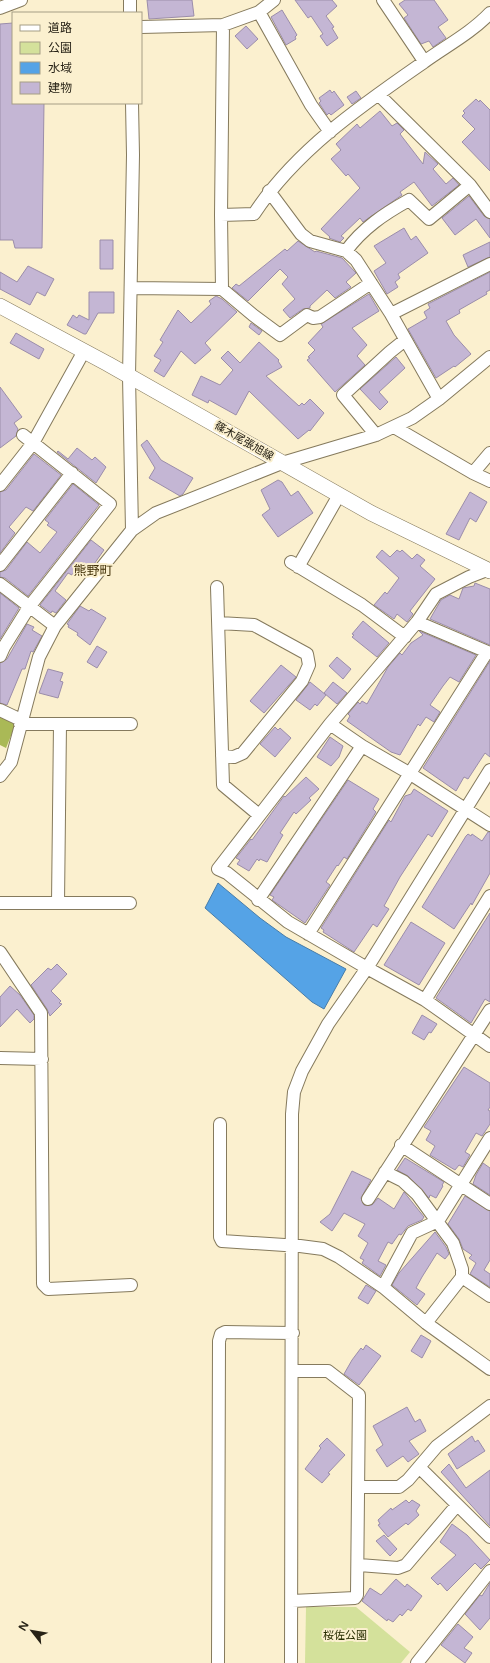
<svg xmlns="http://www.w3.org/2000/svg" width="490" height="1663" viewBox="0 0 490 1663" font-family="'Varela Round','Noto Sans JP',sans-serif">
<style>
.green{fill:#d4e19b}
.forest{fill:#aab956}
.water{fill:#55a3e6;stroke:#477ca8}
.building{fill:#c4b6d4;stroke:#9b8daa}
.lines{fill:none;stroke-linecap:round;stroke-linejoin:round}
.minor-casing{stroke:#857a5d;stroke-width:14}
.major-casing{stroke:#857a5d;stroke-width:16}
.minor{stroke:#fff;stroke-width:12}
.major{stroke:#fff;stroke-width:15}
.labels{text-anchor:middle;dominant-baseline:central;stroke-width:4;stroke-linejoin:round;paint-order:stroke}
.street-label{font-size:11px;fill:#272216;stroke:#fbf0cf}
.park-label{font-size:11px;fill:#292e03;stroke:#fbf0cf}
.quarter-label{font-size:13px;fill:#413007;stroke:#fbf0cf}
</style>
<rect width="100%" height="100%" fill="#fbf0cf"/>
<path class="green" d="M306,1607H356L410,1652L401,1663H305Z"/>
<path class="forest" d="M0,713L13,720L15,726L6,748L0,745Z"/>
<path class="water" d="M218,883L260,918L286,937L346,969L324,1009L312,1002L205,908Z"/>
<path class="building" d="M147,0H192L194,16L149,19Z
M295,0H332L337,6L326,16L334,27L332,28L338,38L327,46L320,36L323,34L311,16L308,18Z
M405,0H434L448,20L438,27L446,38L433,47L429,41L421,44L404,18L408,15L399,4Z
M282,10L297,35L295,37L296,39L286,45L271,17Z
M13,23V103H44L42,248H15L13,240H0V24Z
M246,26L258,39L247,49L235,36Z
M330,90L332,93L334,91L344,105L331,115L329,113L327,115L319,103L321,101L319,98Z
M356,91L361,98L352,104L347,97Z
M476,99L479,102L480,100L490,110V171L462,142L475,129L462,116L465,113L463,111Z
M380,111L392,126L397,123L404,130L400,134L423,164L425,152L438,164L433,169L446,184L453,178L459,185L432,206L414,182L400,192L402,195L363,222L360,218L341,236L344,238L340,242L329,238L330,237L321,229L360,188L348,174L346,176L331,159L341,150L336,144L357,124L360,128Z
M469,196L484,216L490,219V238L476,219L455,235L442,218Z
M404,228L411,240L416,236L428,253L398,274L400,278L395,282L398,287L387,294L374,271L386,263L374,246Z
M100,240H113V269H100Z
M298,241L315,252L316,251L342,258L356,273L346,282L351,287L335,298L327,290L310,306V308L303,309L290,318L283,310L295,299L282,284L288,277L280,269L248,301L232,288L236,284L239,286L285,249L287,251Z
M490,242V257L468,267L463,255Z
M28,266L54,279L45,296L37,292L30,305L0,289V272L17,282Z
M490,272V290L486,292L487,294L459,310L460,313L446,321L454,335L471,354L455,367L454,366L436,378L408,329L427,318L424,312L430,308L428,304Z
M89,292H114V313H98L86,334H84L67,325L73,315L77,318L79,315L89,320Z
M369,294L379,311L352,328L367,345L357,356L365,365L335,392L307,360L310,358L308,357L315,350L308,343L323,327L321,324Z
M216,296L222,299L237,312L205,343L211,350L195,364L181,351L164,377L154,371L161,360L154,356L163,342L160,340L178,310L191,323L211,304L209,301Z
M251,323L262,331L259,335L249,327Z
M16,333L44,349L39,359L10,343Z
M259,342L279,360L278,361L282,367L266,376L299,406L302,403L304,405L310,399L324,413L310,431L309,430L298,439L249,391L236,415L209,400L208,403L192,395L201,376L220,385L233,370L221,358L228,351L240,363Z
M396,357L405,368L379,392L388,402L380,410L360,389Z
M0,387L22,417L14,423L18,429L16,436L0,448Z
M147,440L161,460L193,478L183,494L180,496L149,478L155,468L141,445Z
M77,448L92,460L95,457L106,467L96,483L57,452L58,451L68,459Z
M34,454L61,475L33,511L26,507L9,527L15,533L0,553V492L6,490Z
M278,480L282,482L291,496L298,491L313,513L278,537L262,515L270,509L261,490Z
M73,484L99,505L28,596L5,578L0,577V572L6,570L27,542L40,553L57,532L47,525L49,523L45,520Z
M470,492L487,502L476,522L470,518L459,540L446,534Z
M91,540L104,550L87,574L78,567L72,575L68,573L55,591L66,600L56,613L52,611L51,613L40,605Z
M382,550L390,557L397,550L400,552L402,550L412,559L417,554L425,560L420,566L435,579L410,611L413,614L407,622L397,614L394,619L374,605L385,592L387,594L399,578L376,557Z
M475,583L490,589V645L430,619L441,600L450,595L459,599L463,588L474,586Z
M0,593L19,608L0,639Z
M80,606L89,611L91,609L106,618L90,645L77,635L78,633L68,627L69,625L67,624Z
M363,621L389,643L377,657L352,637L354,635L352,634Z
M27,624L34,627L32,630L42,636L33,652L31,651L25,669H22L7,705L0,703V663L7,659Z
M419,631L476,655L459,682L450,677L443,686L430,705L440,712L434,722L426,717L420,726L418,724L400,755L391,752L347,721L350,716L348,714L358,702L360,704L362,701L367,704L388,667L400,653L402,655L411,643L423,635Z
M97,646L107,652L97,668L87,662Z
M337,657L351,669L343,679L329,666Z
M490,661V757L485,753L468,779L464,777L456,791L423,768Z
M281,665L296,677L264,713L250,701Z
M48,669L63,673L60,681L63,682L58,698L39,693Z
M310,682L326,695L317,706L315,704L310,710L296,700Z
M333,682L347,693L337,704L324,693Z
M275,727L278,730L280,728L291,738L275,757L260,744Z
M330,737L343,746L339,757L331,766L317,757Z
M306,777L319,789L309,798L311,800L296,814L294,812L280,833L283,835L267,862L260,859L259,861L257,859L249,871L237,864L240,860L236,858L251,839L252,840L284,796L285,797Z
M348,780L379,799L373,809L376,812L347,859L344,857L338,866L337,865L326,882L330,885L305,923L272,900L274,897L270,895Z
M414,789L448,811L432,837L428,834L400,877L384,906L389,909L377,927L373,924L354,952L323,932L324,930L321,928L389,820L391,822L405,796L411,794Z
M488,832H490V873L472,905L471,903L454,929L422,907L466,836L468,834L471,836L472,834L482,841Z
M490,913V1002L485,999L471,1023L436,998Z
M411,922L445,943L419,985L384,965Z
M57,964L67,974L51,991L61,1001L59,1003L62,1004L50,1016L47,1009L31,985L48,968L51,970Z
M10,986L20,995L34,1015V1019L30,1023L17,1009L0,1027V997Z
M422,1015L437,1024L431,1033L429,1032L424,1040L412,1033Z
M464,1067L490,1083V1107L488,1110L490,1111V1124L482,1136L476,1133L465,1152L470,1155L463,1167L459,1165L455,1170L430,1155L435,1146L426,1140L431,1131L424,1127Z
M405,1158L444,1182L442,1185L443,1186L436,1198L430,1195L429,1198L408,1176L397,1170Z
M483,1163L490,1168V1195L473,1184L476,1175Z
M352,1171L371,1180L361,1198L364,1205H372L378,1198L394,1209L404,1192L424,1217L422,1220L408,1226L401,1235L399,1234L392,1244L388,1242L378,1261L386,1265L380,1276L362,1263L364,1260L360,1258L368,1243L358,1236L365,1224L344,1213L332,1231L320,1222L330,1214Z
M465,1196L490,1211V1260L484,1270L490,1274V1287L470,1274L476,1263L469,1258L472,1255L463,1249L459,1239L448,1224Z
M435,1232L446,1247L449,1254L445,1259L437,1253L422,1277L416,1288L425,1294L417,1305L392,1285L399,1273Z
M366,1285L376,1291L368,1304L358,1298Z
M421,1335L431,1341L422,1358L411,1351Z
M366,1345L381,1356L359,1385L344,1374L352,1360L361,1348L363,1350Z
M407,1407L415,1422L420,1419L426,1431L409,1441L419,1454L408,1462L403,1456L387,1467L376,1450L383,1445L373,1426Z
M472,1436L475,1442L478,1440L485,1451L457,1469L448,1454Z
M327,1438L345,1455L328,1473L330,1474L322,1483L305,1469L321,1448L319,1446Z
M449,1464L466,1488L490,1470V1526L441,1472Z
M406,1500L409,1503L412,1500L420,1505L416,1511L419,1515L408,1525L406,1523L388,1537L378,1525L380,1524L378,1520L391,1508L392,1510Z
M452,1524L467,1535L490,1560L481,1569L475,1563L447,1591L440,1583L438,1585L431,1578L456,1555L440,1542Z
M384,1535L397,1549L390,1556L376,1541Z
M396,1579L405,1587L407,1584L422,1596L411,1611L408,1609L402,1616L400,1614L393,1622L388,1619L387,1621L362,1601L370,1588L381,1595Z
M490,1583V1618L480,1630L465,1614L480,1595L482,1596Z
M458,1624L473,1637L464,1648L472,1653L465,1663L441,1645Z"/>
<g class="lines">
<g class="minor-casing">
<path id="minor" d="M130,0V13
M383,0L424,61
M0,8L21,0
M259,12L311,105L330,132
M223,25L259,12L274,0
M141,27L223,25L221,215
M379,95L470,185L490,212
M269,191L301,234L310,241L346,251L356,260L391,314L439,399
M346,251C363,228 384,214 409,200L429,219L470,185
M131,288L222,289L221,215L254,214C296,150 362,105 424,62C446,46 471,33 490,13
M222,289L253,315L280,335L307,315L313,318L320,317L371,283
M391,314L490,264
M394,427L473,473L490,481
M376,435L343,395L390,352L405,340
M473,473L490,453
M0,485L33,443L84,351
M132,530L129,376L133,155L132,103
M291,562L362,605L405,637
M0,565L72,473
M298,567L339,495
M0,584L55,626
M217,587L223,785L259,815
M417,622L490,653
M219,623L254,625L307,654L309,665L302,681L243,753L234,757L222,756
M0,656L4,647L29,607L110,504L23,435
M0,710L21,720
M20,724H131
M330,724L362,746L409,773L490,825
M490,770L367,968L425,1000L490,1046
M0,776L11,762L39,657L55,626L132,530L156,513L282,463L376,435L412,418L439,399L490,357
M258,900L362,746
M0,903H130
M58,903L60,724
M308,934L487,652
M0,952L41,1013L43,1284L48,1289L131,1285
M425,1000L490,896
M0,1058L42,1059
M220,1124V1237L222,1241L300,1246L323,1249L339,1257L383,1287L426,1323L490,1369
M401,1145L490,1204
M385,1172L403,1181L417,1194L453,1243L462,1269V1277L490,1296
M368,1199L490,1010
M383,1287L412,1233L438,1221L490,1138
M426,1323L462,1277
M419,1467L490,1537
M358,1487H399L408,1480L437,1446L490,1406
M359,1565L398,1568L406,1565L457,1505
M292,1601L355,1598L357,1595L359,1395L328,1371H293
M218,1663L219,1341L221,1334L225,1332L293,1333
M291,1663L292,1114L294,1092L302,1071L328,1024L367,968L288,922L227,873L218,869L330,724L417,622L436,594L469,577L487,570
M417,1663L490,1571"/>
</g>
<g class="major-casing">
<path id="major" d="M0,306L108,364L371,513L490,571"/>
</g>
<use href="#minor" class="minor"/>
<use href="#major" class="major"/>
</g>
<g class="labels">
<g class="street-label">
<text transform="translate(244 441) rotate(30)">篠木尾張旭線</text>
</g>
<g class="park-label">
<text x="345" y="1635">桜佐公園</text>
</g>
<g class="quarter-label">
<text x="93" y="571">熊野町</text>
</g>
</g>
<rect x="12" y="12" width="130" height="92" fill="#fbf0cf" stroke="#a69e85"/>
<rect x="20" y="25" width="20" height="6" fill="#ffffff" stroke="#a69e85"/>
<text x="48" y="32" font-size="12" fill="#272216">道路</text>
<rect x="20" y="42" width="20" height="12" fill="#d4e19b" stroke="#a69e85"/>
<text x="48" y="52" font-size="12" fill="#272216">公園</text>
<rect x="20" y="62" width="20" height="12" fill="#55a3e6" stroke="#a69e85"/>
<text x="48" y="72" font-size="12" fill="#272216">水域</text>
<rect x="20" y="82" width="20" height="12" fill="#c4b6d4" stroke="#a69e85"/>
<text x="48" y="92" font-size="12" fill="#272216">建物</text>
<g transform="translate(32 1631) rotate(301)" stroke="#fbf0cf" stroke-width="3" paint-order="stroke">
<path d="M0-3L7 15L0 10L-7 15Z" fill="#272216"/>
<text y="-6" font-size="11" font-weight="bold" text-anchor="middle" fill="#272216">N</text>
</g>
</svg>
